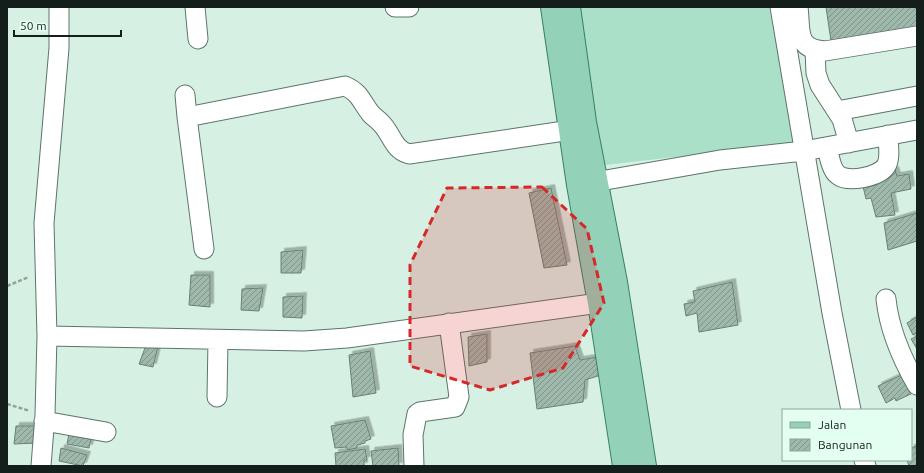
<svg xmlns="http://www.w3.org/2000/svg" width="924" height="473" viewBox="0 0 924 473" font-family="Ubuntu,sans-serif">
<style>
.pitch{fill:#aae0c7}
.building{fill:url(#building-hatch);stroke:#688175;filter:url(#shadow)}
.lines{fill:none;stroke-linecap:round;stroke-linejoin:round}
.minor-casing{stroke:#5c7569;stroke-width:21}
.major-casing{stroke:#387f63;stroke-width:24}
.path{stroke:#90a49b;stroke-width:2.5;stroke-dasharray:4 2;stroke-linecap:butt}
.minor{stroke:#fff;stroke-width:19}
.major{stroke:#93d1b9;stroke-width:22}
.marked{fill:#d62828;fill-opacity:0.2;stroke:#d62828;stroke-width:3;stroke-dasharray:8 5;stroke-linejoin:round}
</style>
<defs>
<pattern id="building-hatch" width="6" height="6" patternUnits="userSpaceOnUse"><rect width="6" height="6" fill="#9eb8ab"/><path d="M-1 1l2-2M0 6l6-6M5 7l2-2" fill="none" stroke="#80958a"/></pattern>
<filter id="shadow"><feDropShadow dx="3.5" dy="-3.5" stdDeviation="0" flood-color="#0004"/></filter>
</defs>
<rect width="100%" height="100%" fill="#d6f1e4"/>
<path class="pitch" d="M570,7H769L796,143L597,166Z"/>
<path class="building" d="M826,7H917V27L831,41Z
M895,170L897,176L909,174L911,189L891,193L895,215L876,217L871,198L866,199L862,182Z
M551,188L567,265L544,268L529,193Z
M917,213V241L888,250L884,223Z
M303,250L301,273H281V252Z
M191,275H210V307L189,305Z
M732,282L738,325L699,332L697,313L686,316L684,304L695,302L693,291Z
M263,288L259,311L241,310L242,289Z
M303,296L302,318L283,317V297Z
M917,317V333L913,335L907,323Z
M487,334V362L469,366L468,337Z
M917,336V349L911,339Z
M158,346L153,367L139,364L145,348Z
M575,346L580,360L598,357L601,375L585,380L583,402L537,409L530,353Z
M370,351L376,393L353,397L349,355Z
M908,372L917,391L896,401L895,398L886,403L878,386Z
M365,420L371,439L365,441V443L357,445V448L347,450V447L335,448L331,426Z
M16,426H38L37,443L14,444Z
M70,429L92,434L89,448L67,444Z
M916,446L917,466H909L907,460H911V448Z
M61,448L87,455L83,466L59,461Z
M398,448L399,466H373L371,451Z
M365,449L367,460H364V466H336L335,453Z"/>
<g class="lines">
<g class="minor-casing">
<path id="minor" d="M195,7L198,39
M395,7H409
M780,7L832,313L851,410
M798,7C801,31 795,49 825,51L917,36
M815,50L816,73L820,85L842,119L849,143
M185,95L187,117L345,86C361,93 361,102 371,114C374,117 377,119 380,122C392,133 392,149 409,154L571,130
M837,111L917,96
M187,117L204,249
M827,147C829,155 831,170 838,175C848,183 879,177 886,166C891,158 888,144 888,135
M583,184L720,160L804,151L917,130
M886,299C889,328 902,359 917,385
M47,336L304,341L347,338L599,303
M217,397L218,340
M44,421L106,432
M864,460L866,466
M41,466L45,415L47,336L44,223L59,48V7
M414,466L413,435L417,414L420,412L455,407L459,397L449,323"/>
</g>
<g class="major-casing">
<path id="major" d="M552,7L578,185L599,303L624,466
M569,7L585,122L616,282L645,466"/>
</g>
<path class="path" d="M7,286L29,277
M7,404L30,411"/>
<use href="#minor" class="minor"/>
<use href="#major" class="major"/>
</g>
<path class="marked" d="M542,187L587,229L604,303L563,368L490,390L410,366V265L447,188Z"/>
<rect width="924" height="473" fill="none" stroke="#141e1a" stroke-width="16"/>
<rect x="782" y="409" width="130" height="52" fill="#e3fff1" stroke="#90a59b"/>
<rect x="790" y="422" width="20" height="6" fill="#93d1b9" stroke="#90a59b"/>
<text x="818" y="429" font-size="12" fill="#141e1a">Jalan</text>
<rect x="790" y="439" width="20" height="12" fill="url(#building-hatch)" stroke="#90a59b"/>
<text x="818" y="449" font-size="12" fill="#141e1a">Bangunan</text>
<path d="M14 30v6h107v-6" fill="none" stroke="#141e1a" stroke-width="2"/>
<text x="20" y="30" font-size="12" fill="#141e1a" stroke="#e3fff1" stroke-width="3" paint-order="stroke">50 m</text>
</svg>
